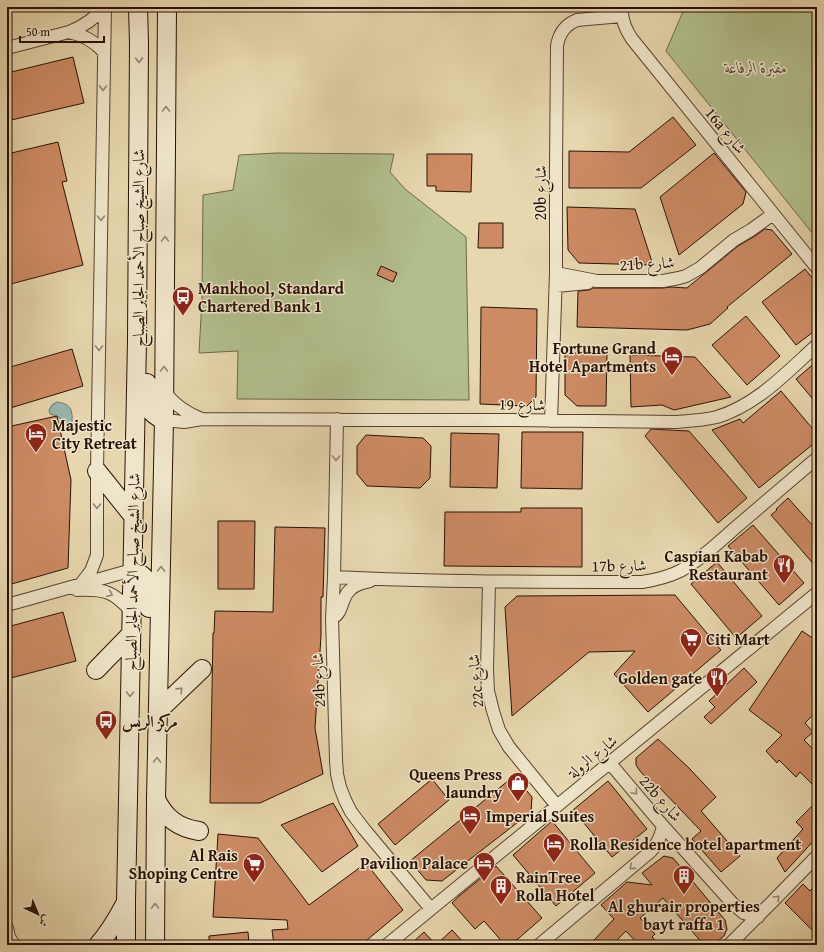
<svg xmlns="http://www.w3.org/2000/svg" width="824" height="952" viewBox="0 0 824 952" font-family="'Gentium Book Plus',Amiri,serif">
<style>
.green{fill:#b2bf8d;stroke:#6d6849}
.water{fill:#97b8b0;stroke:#6b756c}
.building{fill:#cd8b64;stroke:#281105}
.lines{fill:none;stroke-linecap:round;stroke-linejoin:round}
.street-casing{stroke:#58422f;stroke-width:14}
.secondary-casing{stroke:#281105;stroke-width:20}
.street{stroke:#efe5ca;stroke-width:12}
.secondary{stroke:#efe5ca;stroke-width:18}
.oneway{stroke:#958671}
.labels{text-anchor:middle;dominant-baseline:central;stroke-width:3;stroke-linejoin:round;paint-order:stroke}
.park-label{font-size:16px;font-style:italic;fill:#584e35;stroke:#efe5ca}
.street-label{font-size:16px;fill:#281105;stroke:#efe5ca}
.poi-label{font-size:16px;font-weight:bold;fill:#281105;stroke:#efe5ca;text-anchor:start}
</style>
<rect width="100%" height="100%" fill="#e7d7ae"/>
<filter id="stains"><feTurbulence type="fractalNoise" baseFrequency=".005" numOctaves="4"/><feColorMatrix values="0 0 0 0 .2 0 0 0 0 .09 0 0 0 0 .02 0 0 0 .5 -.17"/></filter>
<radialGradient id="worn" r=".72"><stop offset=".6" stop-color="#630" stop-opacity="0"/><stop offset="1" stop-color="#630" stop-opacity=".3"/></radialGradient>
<path class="green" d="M685,7H817V239L666,51Z
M277,153L394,154L390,172L405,189L466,237L469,400L237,399L238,351L199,353L202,299L203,195L233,190L239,155Z"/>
<path class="water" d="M57,402C70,404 73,409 72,422L68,426L65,425C61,418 58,416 50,414L49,410L52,405Z"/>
<path class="building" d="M73,57L84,103L7,121V73Z
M673,117L696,145L641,188H569V151L629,152Z
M58,142L67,181L62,182L83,265L7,285V154Z
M714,153L746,192L743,204L679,255L660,197Z
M427,154H472L471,192L436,191V186H427Z
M567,207L635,209L653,265L579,263L568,250Z
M479,223H503V248H478Z
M765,229L772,230L792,254L727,307L728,308L710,324L687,330L577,327L578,292L579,291L589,290L593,288H663L671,287L687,288L738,246L755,236Z
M381,266L397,273L393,282L377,275Z
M805,269L817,284V329L796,345L762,302Z
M481,307L537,309L536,397L527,406L480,404Z
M746,316L780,356L747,385L712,345Z
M72,349L83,386L7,409V368Z
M565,353H607L606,406H577L565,395Z
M630,355L695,357L731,397L674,410L662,405L631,407Z
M817,361V404L796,379Z
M781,391L817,434V441L759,488L712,430L740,419L743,423Z
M57,416L71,480L68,568L8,585L7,579V427Z
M651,429L689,431L747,498L718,523L645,436Z
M522,432H583L582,489L521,488Z
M451,433L499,434L497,488L450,487Z
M366,435L423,438L431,446L430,478L420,488L367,486L357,474V446Z
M788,498L813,526L812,527L817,532V568L771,515L777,510L776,509Z
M521,508H582V567L444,566L445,512H521Z
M218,521H255L254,589H218Z
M753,525L804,583L779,605L728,546Z
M275,527L325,528L323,597H321V636L315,728L323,774L260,803H210L213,633H214L215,611L273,612Z
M717,562L762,616L736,638L691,584Z
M675,595L721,650L648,712L614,674L635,651L589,652L512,716L505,607L517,596Z
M63,612L76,661L7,679V627Z
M802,631L817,641V711L805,723L813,732L804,740L817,753V789L800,772L796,777L779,760L777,763L766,751L782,735L749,710Z
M744,668L757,682L711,724L704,717L715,707L709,701Z
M658,739L689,768L716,797L701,811L740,856L721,872L692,839L701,831L657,785L655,786L652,784L640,771L636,765V758Z
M514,776L532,797L531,812L442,881L426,880L410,861Z
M432,779L449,800L395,845L378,824Z
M608,781L647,829L612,857L573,810Z
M817,801V837L785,872L777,858L803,829L796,822Z
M333,803L358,846L322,872L281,825Z
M552,821L595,873L556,906L513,855Z
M218,834L258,838L309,905L366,863L403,910L361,945H274L272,930L288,929L287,920L213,917Z
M664,856L673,858L725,920L727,929L724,936L713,945H704L663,898L640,918L655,934L652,937L660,945H639L626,931L612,945H599L594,940L614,919L601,905L627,882L652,885L642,873Z
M496,866L542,918L511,945H505L484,921L475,929L452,903L459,896Z
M817,883V925L812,930L785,903L803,884L810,891Z
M452,930L466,945H436Z
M248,932L249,945H209V936Z
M424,932L436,945H410Z"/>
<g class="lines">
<g class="street-casing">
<path id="street" d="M622,7C621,19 625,29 632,39L817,268
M69,32C84,35 94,41 104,52
M7,48L69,32C84,26 95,19 104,7
M556,273L597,281H663L679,278L686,276L700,268L734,240L751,230L773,214
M556,286L588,283
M164,391C174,405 186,413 202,419
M337,419L334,577L332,618L336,760L337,774L340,787L345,800L351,812L364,829L431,909
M164,420L184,422L202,419L512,420L677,422C691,421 704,420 717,417C757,405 787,372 817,345
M551,421L556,273V167L557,46C559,33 565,25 577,20L622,16
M334,577C436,582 539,582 642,582C655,580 668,577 680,571C700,560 718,543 735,528C763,504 790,481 817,458
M489,582L487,670L488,691L493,711L499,730L509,747L557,806
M81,584L91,571L97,555V471L105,7
M77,590C105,589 113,591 132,612
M7,605L132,570
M332,618C343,614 341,597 350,590C355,584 363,583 370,581
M609,762L663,826L733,904L744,913L758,917
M7,928L9,937L14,945
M387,945L817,593
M539,945L650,852C658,844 661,836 663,826
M729,945L773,901L817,856"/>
</g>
<g class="secondary-casing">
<path id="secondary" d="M147,383C148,402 144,412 164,420
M97,471L133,516
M132,570C152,577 150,590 149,608
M96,670L131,634
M158,711L202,669
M156,799C165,818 178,828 199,831
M98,945C109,933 117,919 125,904
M126,945V901L137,340L139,44L138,7
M155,945L156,799L164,420L167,7"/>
</g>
<use href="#street" class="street"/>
<use href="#secondary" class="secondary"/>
</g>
<defs><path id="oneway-chevron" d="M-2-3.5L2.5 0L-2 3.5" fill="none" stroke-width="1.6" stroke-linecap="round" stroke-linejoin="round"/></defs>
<g class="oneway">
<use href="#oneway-chevron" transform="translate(139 60) rotate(90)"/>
<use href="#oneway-chevron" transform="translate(103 88) rotate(91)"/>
<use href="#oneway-chevron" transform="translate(166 109) rotate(-90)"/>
<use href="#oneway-chevron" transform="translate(101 218) rotate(91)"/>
<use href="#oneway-chevron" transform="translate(165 239) rotate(-90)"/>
<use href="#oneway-chevron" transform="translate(99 348) rotate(91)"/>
<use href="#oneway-chevron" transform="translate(164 369) rotate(-90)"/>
<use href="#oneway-chevron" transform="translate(336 458) rotate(92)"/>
<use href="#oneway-chevron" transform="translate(97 506) rotate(90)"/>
<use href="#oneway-chevron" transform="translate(161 569) rotate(-89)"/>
<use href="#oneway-chevron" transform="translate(110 594) rotate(24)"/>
<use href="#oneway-chevron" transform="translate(180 690) rotate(-44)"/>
<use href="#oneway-chevron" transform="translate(130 694) rotate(91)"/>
<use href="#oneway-chevron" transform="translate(157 760) rotate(-89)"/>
<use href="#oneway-chevron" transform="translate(635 792) rotate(49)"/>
<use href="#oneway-chevron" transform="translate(632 867) rotate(140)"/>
<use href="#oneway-chevron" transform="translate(777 898) rotate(-46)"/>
<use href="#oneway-chevron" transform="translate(155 906) rotate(-90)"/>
</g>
<defs>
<g id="bus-pin" transform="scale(1.15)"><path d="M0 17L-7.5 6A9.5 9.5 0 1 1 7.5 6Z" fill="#8f2418" stroke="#efe5ca"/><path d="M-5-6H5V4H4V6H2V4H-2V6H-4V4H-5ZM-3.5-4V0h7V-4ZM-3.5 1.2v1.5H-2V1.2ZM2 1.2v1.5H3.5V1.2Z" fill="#fff"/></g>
<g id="hotel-pin" transform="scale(1.15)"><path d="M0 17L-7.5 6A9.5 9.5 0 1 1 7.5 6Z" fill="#8f2418" stroke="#efe5ca"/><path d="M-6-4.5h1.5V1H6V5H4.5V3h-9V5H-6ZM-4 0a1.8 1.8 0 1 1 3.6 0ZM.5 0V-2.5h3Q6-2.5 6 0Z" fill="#fff"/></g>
<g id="restaurant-pin" transform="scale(1.15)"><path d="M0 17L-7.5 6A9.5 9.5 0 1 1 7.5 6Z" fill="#8f2418" stroke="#efe5ca"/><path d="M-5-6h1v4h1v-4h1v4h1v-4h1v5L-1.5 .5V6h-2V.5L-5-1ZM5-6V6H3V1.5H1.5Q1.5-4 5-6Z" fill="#fff"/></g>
<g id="supermarket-pin" transform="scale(1.15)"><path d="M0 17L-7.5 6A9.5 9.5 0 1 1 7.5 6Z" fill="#8f2418" stroke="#efe5ca"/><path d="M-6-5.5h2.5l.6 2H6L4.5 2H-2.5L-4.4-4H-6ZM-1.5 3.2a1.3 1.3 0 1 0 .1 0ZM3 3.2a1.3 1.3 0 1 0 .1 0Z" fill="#fff"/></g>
<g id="shop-pin" transform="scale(1.15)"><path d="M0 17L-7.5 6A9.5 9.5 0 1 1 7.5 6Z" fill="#8f2418" stroke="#efe5ca"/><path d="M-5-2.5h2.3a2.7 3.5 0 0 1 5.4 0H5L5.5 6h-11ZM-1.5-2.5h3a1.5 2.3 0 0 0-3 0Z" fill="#fff"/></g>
<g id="building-pin" transform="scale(1.15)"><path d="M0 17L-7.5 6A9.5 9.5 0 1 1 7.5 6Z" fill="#8f2418" stroke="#efe5ca"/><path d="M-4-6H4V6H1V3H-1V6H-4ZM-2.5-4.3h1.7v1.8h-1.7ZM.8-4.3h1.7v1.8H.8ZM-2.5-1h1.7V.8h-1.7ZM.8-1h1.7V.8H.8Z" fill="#fff"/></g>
</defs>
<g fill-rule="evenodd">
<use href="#bus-pin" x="183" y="297"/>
<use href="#hotel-pin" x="672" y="357"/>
<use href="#hotel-pin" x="36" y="434"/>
<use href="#restaurant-pin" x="784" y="565"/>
<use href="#supermarket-pin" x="691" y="639"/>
<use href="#restaurant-pin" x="717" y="678"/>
<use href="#bus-pin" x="106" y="721"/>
<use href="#shop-pin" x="518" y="783"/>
<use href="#hotel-pin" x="470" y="816"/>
<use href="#hotel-pin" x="554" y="844"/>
<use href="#hotel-pin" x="484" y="863"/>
<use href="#supermarket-pin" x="254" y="864"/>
<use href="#building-pin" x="684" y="876"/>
<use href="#building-pin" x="501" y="886"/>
</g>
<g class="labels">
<g class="park-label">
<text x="756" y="67">مقبرة الرفاعة</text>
</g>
<g class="street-label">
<text transform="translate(726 130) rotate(51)">16a شارع</text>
<text transform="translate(540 193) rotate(-90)">20b شارع</text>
<text transform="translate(138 248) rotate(-90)">شارع الشيخ صباح الأحمد الجابر الصباح</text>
<text transform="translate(647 263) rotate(-3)">21b شارع</text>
<text transform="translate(522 404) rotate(1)">شارع 19</text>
<text transform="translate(619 565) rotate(-1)">17b شارع</text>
<text transform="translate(132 572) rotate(-89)">شارع الشيخ صباح الأحمد الجابر الصباح</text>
<text transform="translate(318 680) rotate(-92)">24b شارع</text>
<text transform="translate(475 681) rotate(-95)">22c شارع</text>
<text transform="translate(592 756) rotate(-39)">شارع الرولة</text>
<text transform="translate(661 798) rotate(49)">22b شارع</text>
</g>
<g class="poi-label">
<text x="198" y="288">Mankhool, Standard<tspan x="198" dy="18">Chartered Bank 1</tspan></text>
<text x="656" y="348" text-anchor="end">Fortune Grand<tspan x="656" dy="18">Hotel Apartments</tspan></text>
<text x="52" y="425">Majestic<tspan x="52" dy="18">City Retreat</tspan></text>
<text x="768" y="556" text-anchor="end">Caspian Kabab<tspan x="768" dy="18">Restaurant</tspan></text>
<text x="706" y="639">Citi Mart</text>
<text x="702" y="678" text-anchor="end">Golden gate</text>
<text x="122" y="721">مركز الريس</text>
<text x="502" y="774" text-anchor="end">Queens Press<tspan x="502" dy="18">laundry</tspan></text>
<text x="486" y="816">Imperial Suites</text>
<text x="570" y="844">Rolla Residence hotel apartment</text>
<text x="238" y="855" text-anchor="end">Al Rais<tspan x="238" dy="18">Shoping Centre</tspan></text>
<text x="468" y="863" text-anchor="end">Pavilion Palace</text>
<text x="516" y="877">RainTree<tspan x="516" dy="18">Rolla Hotel</tspan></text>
<text x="684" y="906" text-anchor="middle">Al ghurair properties<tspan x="684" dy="18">bayt raffa 1</tspan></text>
</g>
</g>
<rect width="824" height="952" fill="none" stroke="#e7d7ae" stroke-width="24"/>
<rect x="8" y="8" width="808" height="936" fill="none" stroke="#281105" stroke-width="2"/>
<rect x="12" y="12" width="800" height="928" fill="none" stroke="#281105"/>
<g transform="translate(38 914) rotate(136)" stroke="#efe5ca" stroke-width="3" paint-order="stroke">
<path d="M0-3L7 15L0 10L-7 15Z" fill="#281105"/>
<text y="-6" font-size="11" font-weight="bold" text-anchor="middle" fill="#281105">ش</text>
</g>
<path d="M20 36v6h84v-6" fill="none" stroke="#281105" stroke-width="2"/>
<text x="26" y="36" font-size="12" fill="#281105" stroke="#efe5ca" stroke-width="3" paint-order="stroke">50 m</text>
<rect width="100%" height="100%" filter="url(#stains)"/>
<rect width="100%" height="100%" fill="url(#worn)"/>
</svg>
